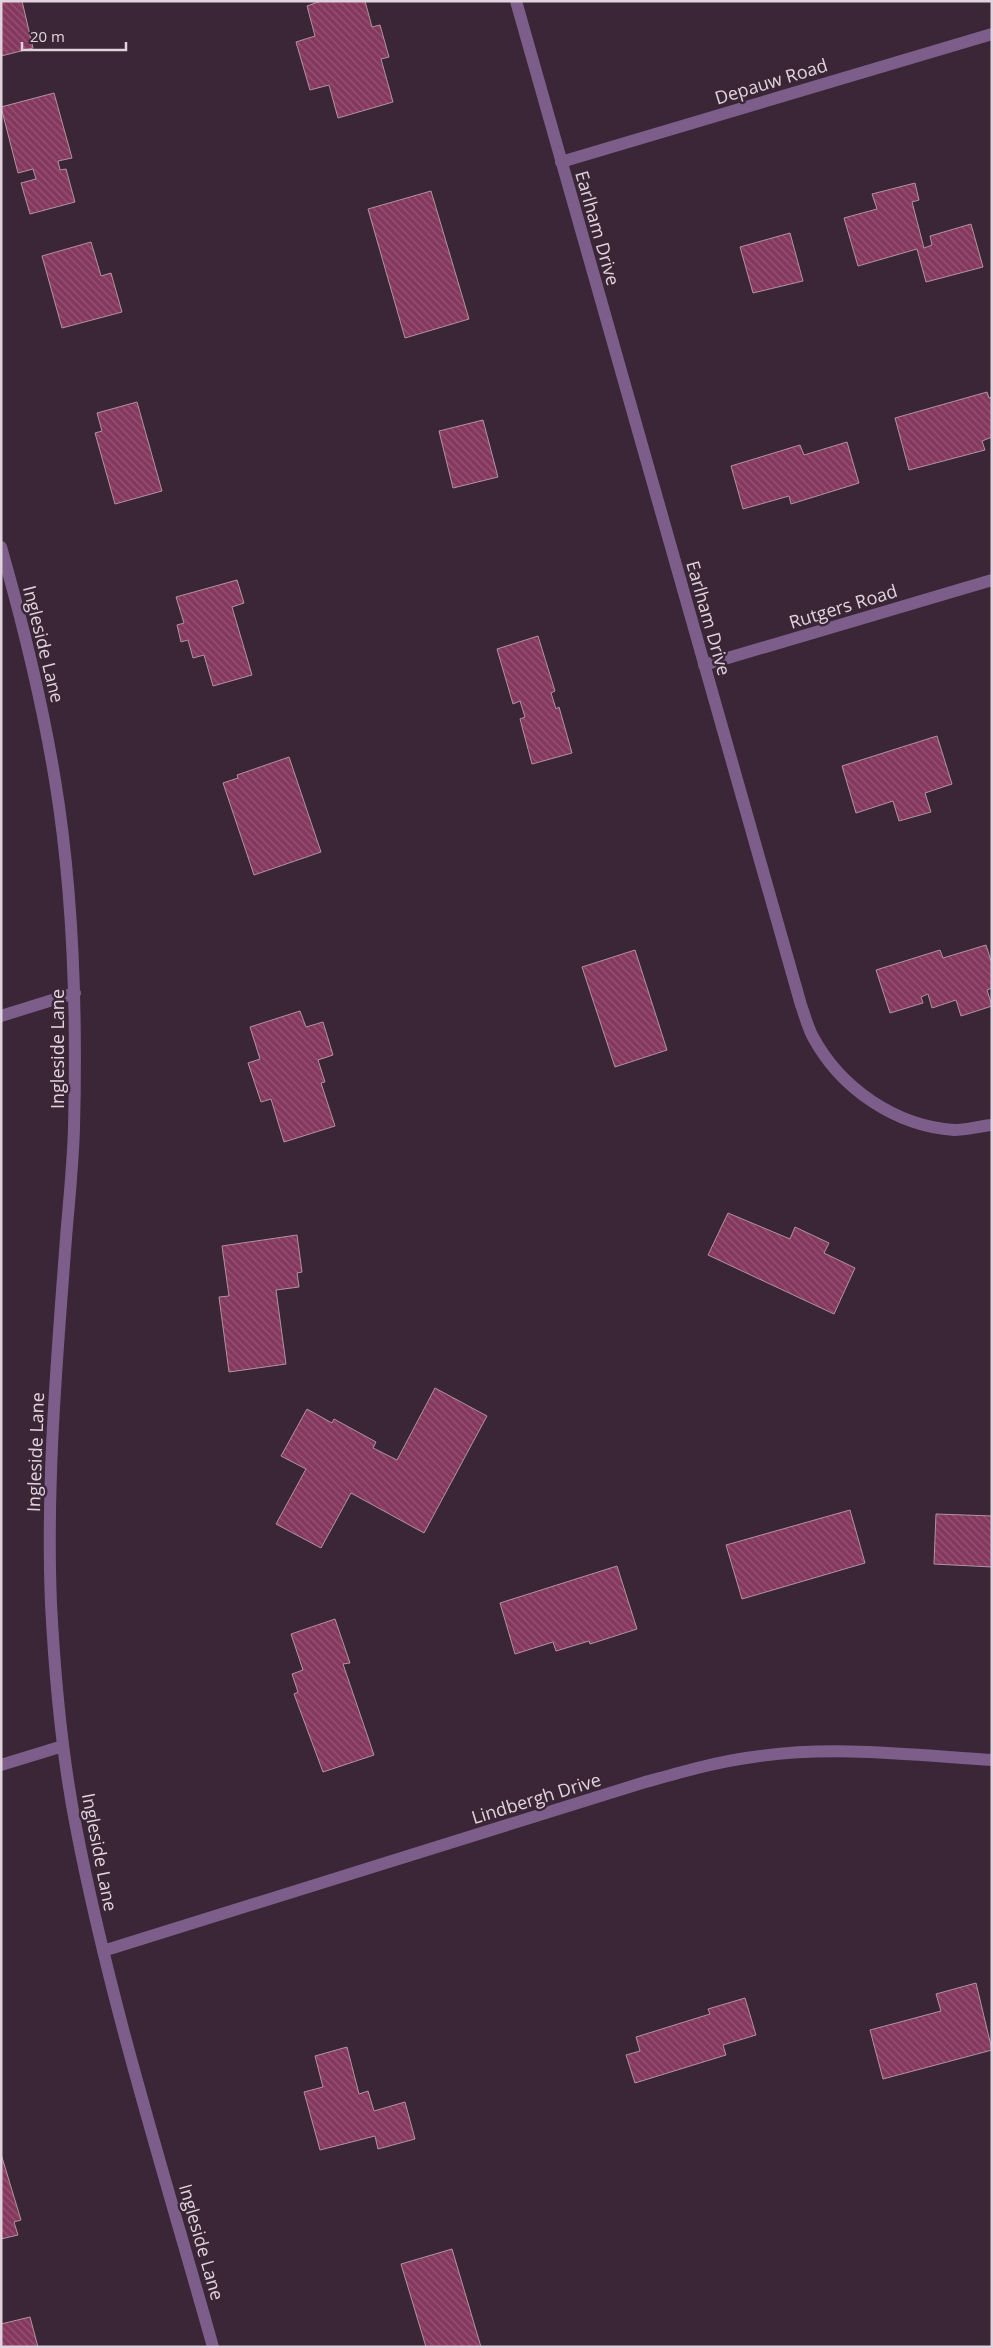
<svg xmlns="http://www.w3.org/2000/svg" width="993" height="2348" viewBox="0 0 993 2348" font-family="'Open Sans',sans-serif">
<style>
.building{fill:url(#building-back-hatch);stroke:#b293a0}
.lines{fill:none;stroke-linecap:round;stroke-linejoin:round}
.minor{stroke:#7d5e8b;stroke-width:12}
.labels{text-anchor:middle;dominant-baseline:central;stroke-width:5;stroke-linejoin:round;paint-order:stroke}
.street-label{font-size:18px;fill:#e1d3de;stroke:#3a2636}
</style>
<defs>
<pattern id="building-back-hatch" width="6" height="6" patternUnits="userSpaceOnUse" patternTransform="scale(1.25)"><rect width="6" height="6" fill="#85385e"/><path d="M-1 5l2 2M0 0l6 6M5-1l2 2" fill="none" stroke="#965475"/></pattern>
</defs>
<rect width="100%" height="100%" fill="#3a2636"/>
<path class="building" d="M1,1H22L33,48L1,56Z
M321,1H365L372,27L380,25L389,57L381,59L393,102L338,118L329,85L310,90L296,42L315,36L307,6Z
M54,93L72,158L58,161L60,170L66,169L75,202L30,214L21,183L36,179L33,169L18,173L1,107Z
M915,183L919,200L912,202L924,248L932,245L930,236L971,224L983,267L926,282L917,249L858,266L844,218L877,209L872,194Z
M431,191L469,319L405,338L368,209Z
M790,233L803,281L753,293L740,247Z
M91,242L101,276L111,273L122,312L62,328L42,256Z
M987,392L989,398L992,397V437L982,441L985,450L909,470L895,418Z
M137,402L162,491L115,504L95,433L102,431L97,413Z
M483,420L498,477L453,488L439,431Z
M847,442L859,483L791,504L789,496L743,509L731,466L800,445L804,455Z
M237,580L244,603L232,607L252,675L213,686L204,655L193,658L188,640L181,642L177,625L184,623L176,597Z
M538,636L555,691L551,693L556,709L559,707L572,753L532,764L520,719L525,717L520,701L513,704L497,649Z
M937,736L952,784L925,793L931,812L899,821L893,801L856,813L842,766Z
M289,757L321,852L254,875L223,783L238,778L237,775Z
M986,945L992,964V988L987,990L992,1006L961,1016L956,1000L932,1008L928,994L921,997L923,1003L890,1013L876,970L940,950L943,958Z
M635,950L667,1050L615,1067L582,967Z
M300,1011L306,1027L323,1022L333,1055L318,1060L325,1082L321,1083L335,1126L284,1142L271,1099L261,1102L248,1063L260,1059L250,1027Z
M728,1213L790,1239L795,1227L829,1243L824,1253L855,1268L834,1314L708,1255Z
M297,1235L302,1272L297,1273L299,1287L276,1290L286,1364L229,1372L219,1297L229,1296L222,1246Z
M435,1388L487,1416L424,1533L351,1493L321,1548L276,1524L306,1469L281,1456L307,1409L332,1423L334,1419L376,1442L373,1448L397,1460Z
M850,1510L865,1563L742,1599L726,1545Z
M936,1514L992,1516V1577V1567L934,1564Z
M617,1566L637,1629L590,1644L589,1641L556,1651L553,1642L515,1654L500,1603Z
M335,1619L350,1663L343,1664L374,1755L323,1772L294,1694L298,1692L292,1674L303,1670L291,1634Z
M976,1983L992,2050L883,2079L870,2030L941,2011L936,1994Z
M745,1998L756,2035L723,2045L726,2055L635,2083L626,2055L640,2051L636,2037L710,2014L708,2009Z
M347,2047L359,2094L368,2091L374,2111L405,2102L415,2139L378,2149L375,2136L320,2150L304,2092L323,2087L315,2056Z
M1,2154L21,2220L14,2222L18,2235L1,2239Z
M452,2249L481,2347H426L401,2264Z
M30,2317L38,2347H1V2324Z"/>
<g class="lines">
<path class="minor" d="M516,1L801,1005C805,1016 808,1028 813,1037C841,1089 896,1126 954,1130C966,1130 980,1126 992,1125
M561,162L992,34
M1,547C23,624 42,701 55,780C74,895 77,1012 74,1128C73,1164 69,1201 66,1238C57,1359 46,1482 51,1604C55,1680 62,1758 77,1832C111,2006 165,2176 213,2347
M704,665L992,580
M1,1016L75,993
M1,1765L63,1746
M103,1951L642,1783C678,1773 715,1762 753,1757C832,1745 913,1755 992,1760"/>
</g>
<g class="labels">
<g class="street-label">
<text transform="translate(771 81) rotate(-17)">Depauw Road</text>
<text transform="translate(598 228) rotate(74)">Earlham Drive</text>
<text transform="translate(843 606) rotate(-17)">Rutgers Road</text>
<text transform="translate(709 618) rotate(74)">Earlham Drive</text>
<text transform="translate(44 644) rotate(76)">Ingleside Lane</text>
<text transform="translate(57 1049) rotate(-90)">Ingleside Lane</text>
<text transform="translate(35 1452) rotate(-88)">Ingleside Lane</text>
<text transform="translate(536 1798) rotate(-17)">Lindbergh Drive</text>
<text transform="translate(100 1852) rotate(79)">Ingleside Lane</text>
<text transform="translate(202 2242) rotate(74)">Ingleside Lane</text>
</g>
</g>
<rect width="993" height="2348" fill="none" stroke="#e1d3de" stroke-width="5"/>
<path d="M22 42v8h104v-8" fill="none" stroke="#e1d3de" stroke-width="2.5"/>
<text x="30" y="42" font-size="15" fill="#e1d3de" stroke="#3a2636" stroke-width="4" paint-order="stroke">20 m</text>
</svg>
